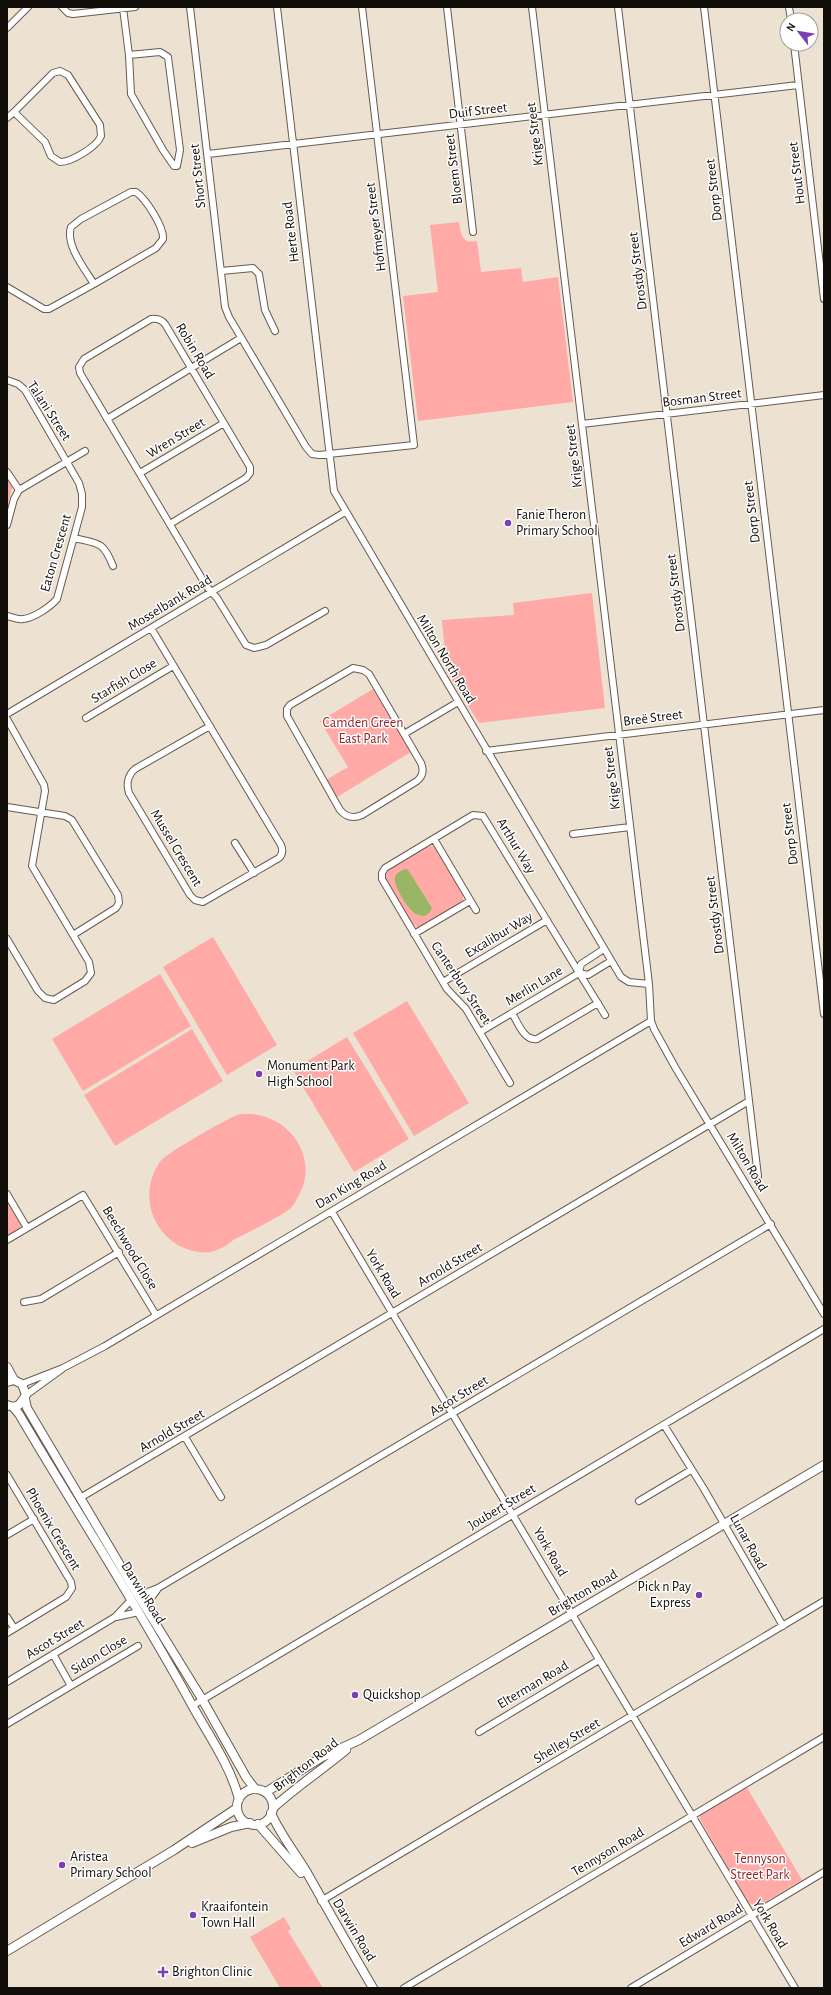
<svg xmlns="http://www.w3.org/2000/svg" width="831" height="1995" viewBox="0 0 831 1995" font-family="'Alegreya Sans',sans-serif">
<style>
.green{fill:#ffaaa7}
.water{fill:#98b663}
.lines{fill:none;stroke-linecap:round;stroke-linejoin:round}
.street-casing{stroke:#665c4f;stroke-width:8}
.secondary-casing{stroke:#665c4f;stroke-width:10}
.street{stroke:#fff;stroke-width:6}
.secondary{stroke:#fff;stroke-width:8}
.poi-dot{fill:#7b3eb4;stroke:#fff;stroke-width:1.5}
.labels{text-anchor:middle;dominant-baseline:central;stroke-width:3;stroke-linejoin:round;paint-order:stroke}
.street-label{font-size:14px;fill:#120e09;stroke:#fff}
.poi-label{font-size:14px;fill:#120e09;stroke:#fff;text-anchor:start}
.park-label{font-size:14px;fill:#92252c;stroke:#fff}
</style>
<rect width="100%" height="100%" fill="#ede1d2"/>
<path class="green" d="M459,222C461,235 462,244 477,241L481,272L521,268L523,282L558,277L573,402L418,421L403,296L438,292L430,225Z
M7,477L12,487L7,509Z
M592,593L605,708L479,723L447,672L442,620L514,615L513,603Z
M373,689L411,752L337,797L326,780L348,767L320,721Z
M433,846L436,848L463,893V899L461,903L421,927H417L412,923L385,879V874L389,869L426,847Z
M213,937L277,1045L227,1075L163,967Z
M160,974L191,1026L83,1091L52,1039Z
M407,1001L469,1103L414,1136L353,1033Z
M192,1029L223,1081L115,1146L84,1095Z
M347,1037L409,1139L354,1172L293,1070Z
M252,1114C294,1118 321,1163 296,1200C295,1203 293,1206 291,1208C279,1218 250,1231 235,1239C229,1243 222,1249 214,1251C207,1254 197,1252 190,1250C153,1239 137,1194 160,1162C166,1153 225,1120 237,1115C242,1113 247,1114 252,1114Z
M7,1200L21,1225L19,1229L7,1236Z
M746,1786L802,1880L760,1905C753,1906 749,1904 745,1898L700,1819V1814Z
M284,1917L291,1929L288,1931L323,1988H280L250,1937Z"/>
<path class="water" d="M405,869L408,870L432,908L430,912L425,916C422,916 419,915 416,914C409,911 392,884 395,877C396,873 401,871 405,869Z"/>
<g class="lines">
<g class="street-casing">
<path id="street" d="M62,7L68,13L73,14L135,7
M190,7L225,307L229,317L306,447L312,454L319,455L414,445L362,7
M277,7L334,491L621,977L629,982L649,984
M447,7L473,232
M532,7L649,984L651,1021L654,1029L675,1067L824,1314
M618,7L758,1176
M704,7L824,1014
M789,7L791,20
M123,8L129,55L160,52L168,57L180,150L177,166H174L163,150L131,94L129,55
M7,28L28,7
M794,44L824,299
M7,118L14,112L53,73L60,71L68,75L100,125L101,136C97,147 71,162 60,162L51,156L45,142L14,112
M208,154L798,85
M131,192H136C146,199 164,227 163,239L156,248L94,284C85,269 65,245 71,227L81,219Z
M221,271L253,268L259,274L265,310L275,331
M7,287L44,309H49L94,284
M7,380L18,384L25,390L79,483L82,494V507L57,599C50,607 34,618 23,619C18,620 12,617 7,616
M107,419L241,338
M582,424L824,395
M7,472L19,490
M140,473L224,423
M170,524L246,478L250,473V467L165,324C161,319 157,318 151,319L84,359L79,367L80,373L207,587L217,598L246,645L254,648L266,645L325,611
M7,525L14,499L19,490L85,451
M74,538C99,544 103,541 113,566
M151,628L281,845C283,850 283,854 279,858L203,902L195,900L190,895L129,793C126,784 128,775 135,769L210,726
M353,668L363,670L369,674L421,763C424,770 423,776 417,781L362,815C353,819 346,817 340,810L287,716V709L290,705Z
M7,714L345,512
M86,718L173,666
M7,719L44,785L45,791L32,866L89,962L91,973L85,981L54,1000L45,998L38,991L7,939
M404,734L458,702
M486,751L824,710
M7,807L65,816L72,820L118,895L119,903L116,908L73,935
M573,834L630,827
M434,839L476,910
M235,843L254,873
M414,934L470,901
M579,973L581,964L604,949
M443,982L547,920
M512,1013C518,1023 524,1041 537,1039L598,1003
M480,1032L579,973L588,975L611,961
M510,1083L466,1009L447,989L382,879V873L385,868L473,815L483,816L605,1015
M7,1194L27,1228
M332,1212L795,1988
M7,1240L83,1195L156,1315
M24,1302L41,1299L119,1252
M22,1384L63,1368L105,1346L651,1021
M26,1395L62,1369
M664,1425L704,1489L783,1626
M185,1437L221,1497
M7,1475L71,1582L72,1588L66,1597L7,1633
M80,1498L749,1101
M639,1501L691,1470
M7,1535L34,1519
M136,1592L145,1593L158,1588L771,1224
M145,1606L157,1590
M7,1617L14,1628
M116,1617L139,1612
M53,1654L71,1686
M7,1682L115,1617L131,1600
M192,1706L824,1329
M7,1724L138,1646
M479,1732L599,1660
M321,1901L824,1601
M404,1988L824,1737
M631,1988L824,1872"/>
</g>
<g class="secondary-casing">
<path id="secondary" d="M7,1367L14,1380
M7,1382L14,1380L22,1384L26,1395L19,1405L13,1407L7,1405
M25,1399L27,1408L136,1592L202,1699L246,1777L255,1789
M13,1407L19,1414C76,1511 138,1606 192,1705C209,1736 230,1765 239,1799
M237 1807a18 18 0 1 1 36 0a18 18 0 1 1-36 0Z
M266,1792L322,1757L359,1740L824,1465
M273,1808C296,1787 322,1770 346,1750
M271,1813C280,1834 294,1851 306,1871C328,1910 350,1949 373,1988
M258,1824L301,1873
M192,1843L231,1827L250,1823
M7,1951L174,1850L237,1808"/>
</g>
<use href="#street" class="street"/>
<use href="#secondary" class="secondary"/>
</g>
<g class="poi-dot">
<circle cx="508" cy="523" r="4"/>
<circle cx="259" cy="1074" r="4"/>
<circle cx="699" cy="1595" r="4"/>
<circle cx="355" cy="1695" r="4"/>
<circle cx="62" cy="1865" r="4"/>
<circle cx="193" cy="1915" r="4"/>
<path d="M161 1966h4v4h4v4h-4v4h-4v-4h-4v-4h4z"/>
</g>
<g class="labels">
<g class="street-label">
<text transform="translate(478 111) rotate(-7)">Duif Street</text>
<text transform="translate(535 134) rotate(-97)">Krige Street</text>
<text transform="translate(454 169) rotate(-97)">Bloem Street</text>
<text transform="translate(797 173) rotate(-97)">Hout Street</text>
<text transform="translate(198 176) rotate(-96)">Short Street</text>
<text transform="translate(714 190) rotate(-97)">Dorp Street</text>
<text transform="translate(376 227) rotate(-97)">Hofmeyer Street</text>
<text transform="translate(291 232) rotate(-97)">Herte Road</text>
<text transform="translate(638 271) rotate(-97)">Drostdy Street</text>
<text transform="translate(195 351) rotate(59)">Robin Road</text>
<text transform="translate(702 398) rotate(-7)">Bosman Street</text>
<text transform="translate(49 411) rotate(57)">Talani Street</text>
<text transform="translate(176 438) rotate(-31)">Wren Street</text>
<text transform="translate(574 456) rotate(-97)">Krige Street</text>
<text transform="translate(752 512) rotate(-97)">Dorp Street</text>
<text transform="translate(56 553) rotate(-74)">Eaton Crescent</text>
<text transform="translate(676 593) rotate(-97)">Drostdy Street</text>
<text transform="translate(170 603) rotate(-31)">Mosselbank Road</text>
<text transform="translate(446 659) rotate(59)">Milton North Road</text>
<text transform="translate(124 681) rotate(-31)">Starfish Close</text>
<text transform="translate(653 718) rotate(-7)">Breë Street</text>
<text transform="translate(612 778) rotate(-97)">Krige Street</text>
<text transform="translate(790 834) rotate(-97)">Dorp Street</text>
<text transform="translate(516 846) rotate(59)">Arthur Way</text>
<text transform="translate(176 848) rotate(59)">Mussel Crescent</text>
<text transform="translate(715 915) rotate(-97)">Drostdy Street</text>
<text transform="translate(499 935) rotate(-31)">Excalibur Way</text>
<text transform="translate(461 983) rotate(56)">Canterbury Street</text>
<text transform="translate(534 986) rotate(-31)">Merlin Lane</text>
<text transform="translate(747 1162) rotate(59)">Milton Road</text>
<text transform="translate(351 1185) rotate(-31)">Dan King Road</text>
<text transform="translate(130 1248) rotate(59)">Beechwood Close</text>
<text transform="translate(450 1265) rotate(-31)">Arnold Street</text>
<text transform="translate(383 1274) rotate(59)">York Road</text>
<text transform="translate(459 1396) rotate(-31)">Ascot Street</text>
<text transform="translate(172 1431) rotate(-30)">Arnold Street</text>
<text transform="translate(502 1507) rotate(-31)">Joubert Street</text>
<text transform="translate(53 1529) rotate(59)">Phoenix Crescent</text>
<text transform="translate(748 1542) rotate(61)">Lunar Road</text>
<text transform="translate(550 1552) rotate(60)">York Road</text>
<text transform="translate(143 1593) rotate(58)">Darwin Road</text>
<text transform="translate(583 1593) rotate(-31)">Brighton Road</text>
<text transform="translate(55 1639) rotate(-31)">Ascot Street</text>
<text transform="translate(99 1655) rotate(-31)">Sidon Close</text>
<text transform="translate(533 1685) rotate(-31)">Elterman Road</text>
<text transform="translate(567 1741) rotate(-31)">Shelley Street</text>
<text transform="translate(306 1765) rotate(-38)">Brighton Road</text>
<text transform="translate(608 1852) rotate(-31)">Tennyson Road</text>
<text transform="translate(770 1924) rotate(59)">York Road</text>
<text transform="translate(711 1926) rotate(-31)">Edward Road</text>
<text transform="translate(354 1930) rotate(59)">Darwin Road</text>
</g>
<g class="poi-label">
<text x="516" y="515">Fanie Theron<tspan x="516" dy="16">Primary School</tspan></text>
<text x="267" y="1066">Monument Park<tspan x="267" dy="16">High School</tspan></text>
<text x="691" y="1587" text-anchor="end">Pick n Pay<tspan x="691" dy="16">Express</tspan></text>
<text x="363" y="1695">Quickshop</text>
<text x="70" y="1857">Aristea<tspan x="70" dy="16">Primary School</tspan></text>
<text x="201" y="1907">Kraaifontein<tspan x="201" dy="16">Town Hall</tspan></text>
<text x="172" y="1972">Brighton Clinic</text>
</g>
<g class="park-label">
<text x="363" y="723">Camden Green<tspan x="363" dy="16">East Park</tspan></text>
<text x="760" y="1859">Tennyson<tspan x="760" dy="16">Street Park</tspan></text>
</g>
</g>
<rect width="831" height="1995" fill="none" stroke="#120e09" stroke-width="16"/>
<g transform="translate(799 32) rotate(301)"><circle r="19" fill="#ffffff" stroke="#a09f9d"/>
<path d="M0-3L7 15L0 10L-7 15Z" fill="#7b3eb4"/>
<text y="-6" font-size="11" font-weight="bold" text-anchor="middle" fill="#120e09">N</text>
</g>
</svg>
